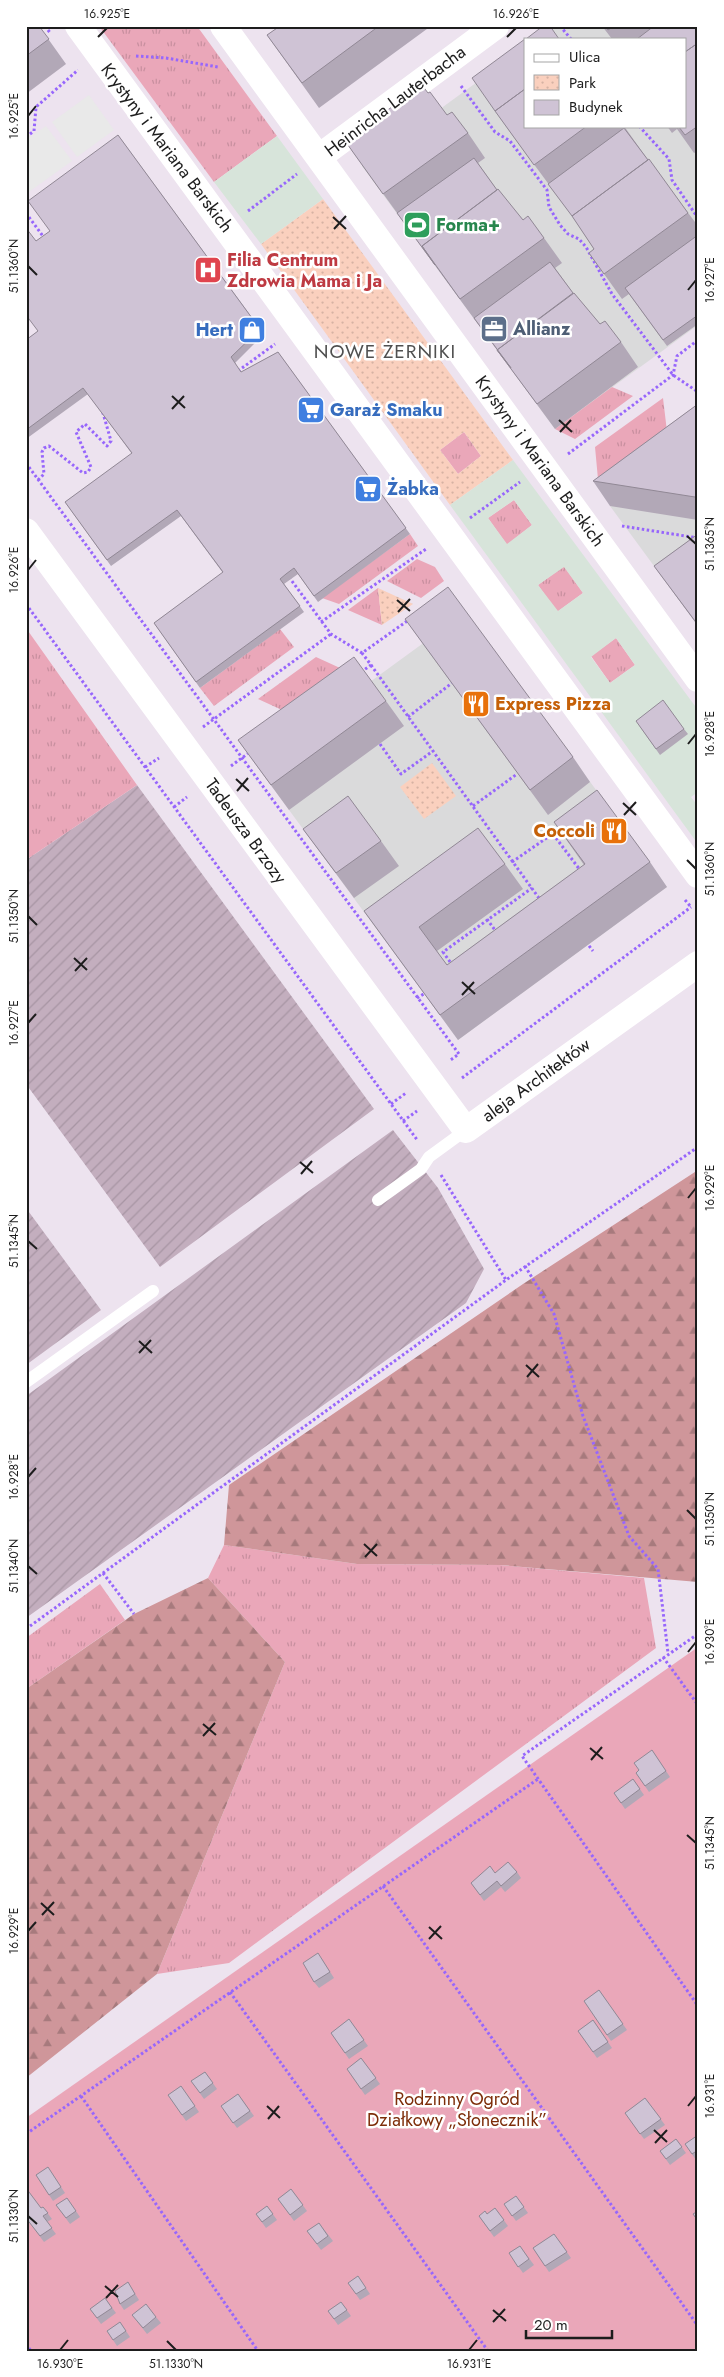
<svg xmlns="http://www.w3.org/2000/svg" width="724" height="2377" viewBox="0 0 724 2377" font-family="Jost,sans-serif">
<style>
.residential{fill:#dadadb}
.construction{fill:url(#construction-furrows)}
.grass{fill:url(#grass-tufts)}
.forest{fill:url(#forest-firs)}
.park{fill:url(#park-dots);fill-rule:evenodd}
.garden{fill:#eaa7b9}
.parking{fill:#e9e9e9}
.plaza{fill:#d7e4da;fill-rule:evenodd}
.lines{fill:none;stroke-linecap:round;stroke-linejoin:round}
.path{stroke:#9766fc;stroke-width:3;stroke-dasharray:2.5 2.5;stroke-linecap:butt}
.lane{stroke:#fff;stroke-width:12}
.street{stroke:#fff;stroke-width:26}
.wall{fill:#b2a8b7}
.building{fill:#cfc3d5;stroke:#918895}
.ticks{fill:none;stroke:#1d1d1d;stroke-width:2}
.labels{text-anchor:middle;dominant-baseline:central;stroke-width:5;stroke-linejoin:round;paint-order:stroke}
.street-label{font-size:18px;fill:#1d1d1d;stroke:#fff}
.leisure-label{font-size:18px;font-weight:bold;fill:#27864d;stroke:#fff;text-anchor:start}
.health-label{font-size:18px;font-weight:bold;fill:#be3a42;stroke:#fff;text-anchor:start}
.service-label{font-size:18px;font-weight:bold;fill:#4e5e75;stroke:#fff;text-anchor:start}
.shop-label{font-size:18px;font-weight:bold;fill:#366cbe;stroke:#fff;text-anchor:start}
.food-label{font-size:18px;font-weight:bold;fill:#c56008;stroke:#fff;text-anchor:start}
.park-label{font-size:18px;fill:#7d2d09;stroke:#fff}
.neighbourhood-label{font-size:19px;letter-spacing:1px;fill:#505050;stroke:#fff}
.neatline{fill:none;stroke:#1d1d1d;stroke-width:2}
.ticks-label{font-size:12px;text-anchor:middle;fill:#1d1d1d}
</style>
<defs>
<pattern id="construction-furrows" width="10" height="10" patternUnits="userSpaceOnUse" patternTransform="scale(1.25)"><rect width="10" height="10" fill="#c3aebe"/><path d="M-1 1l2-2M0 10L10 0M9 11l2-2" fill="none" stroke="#a795a3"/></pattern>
<pattern id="grass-tufts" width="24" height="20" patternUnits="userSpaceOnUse" patternTransform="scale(1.25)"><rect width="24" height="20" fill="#eaa7b9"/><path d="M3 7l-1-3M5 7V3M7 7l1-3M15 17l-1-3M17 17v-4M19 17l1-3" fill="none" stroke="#c88f9f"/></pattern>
<pattern id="forest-firs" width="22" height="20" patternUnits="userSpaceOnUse" patternTransform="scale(1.25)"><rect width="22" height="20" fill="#cf969a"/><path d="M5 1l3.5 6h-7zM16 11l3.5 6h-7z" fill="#a77a7d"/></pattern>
<pattern id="park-dots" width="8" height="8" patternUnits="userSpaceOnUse" patternTransform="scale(1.25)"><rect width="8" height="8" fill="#fad0be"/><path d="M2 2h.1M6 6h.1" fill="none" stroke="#d6b2a3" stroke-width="1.8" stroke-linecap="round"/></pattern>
</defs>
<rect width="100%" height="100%" fill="#ede3ef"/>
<path class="residential" d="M553,26H698V325L555,429L362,166L525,47V126H685V39H536Z
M698,442V626L610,506Z
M466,612L667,887L458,1040L256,765Z"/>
<path class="construction" d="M137,785L374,1109L160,1267L26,1084V860Z
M393,1130L438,1188L484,1269L466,1303L26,1618V1396Z
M26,1208L101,1310L26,1365Z"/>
<path class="grass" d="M99,26H197L277,136L214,182Z
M612,387L633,396L575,439L555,429Z
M663,398L668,440L599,490L595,447Z
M464,432L481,456L458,474L440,450Z
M514,500L532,525L507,545L488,518Z
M410,534L418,546L339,604L322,598Z
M417,559L435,567L444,581L421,598L387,581Z
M564,566L583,593L557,612L538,585Z
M378,588L382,625L348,610Z
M26,628L137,785L26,860Z
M280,629L294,647L214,706L200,688Z
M616,638L635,665L610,683L591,656Z
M316,657L351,673L293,715L258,699Z
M224,1545L357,1564L500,1565L644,1578L656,1648L229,1963L157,1974L285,1662L208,1578Z
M100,1584L125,1620L26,1689V1638Z"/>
<path class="forest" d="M698,1170V1582L500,1565L357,1564L224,1545L229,1485L523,1284Z
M208,1578L285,1662L157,1974L26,2078V1689L134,1614Z"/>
<path class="park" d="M323,199L513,460L450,505L261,244ZM464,432L481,456L458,474L440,450Z
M378,588L413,604L382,625Z
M432,763L456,796L424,819L400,787Z"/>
<path class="garden" d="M698,1647V2351H26V2118Z"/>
<path class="parking" d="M89,95L114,130L77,157L52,122Z
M46,126L72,161L26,194V140Z"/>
<path class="plaza" d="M277,136L323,199L261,244L214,182Z
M513,460L698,710V792L691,797L698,806V844L450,505ZM514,500L532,525L507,544L488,518ZM564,567L583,593L558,611L538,585ZM616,638L635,665L610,683L591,657Z"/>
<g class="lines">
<path class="path" d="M45,26L51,34
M560,26L571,39
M136,56L166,58L218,67
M461,86L495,132L510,141L547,190L549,207L560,225L568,234L579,239L586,247L612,294L673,375L698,392
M639,126L669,159L672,180L698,218
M26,137L34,131L36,107L78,70
M248,211L297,174
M26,213L45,239
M238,371L275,344
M568,454L673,375L677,356L698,340
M26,463L459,1054L449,1061
M38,480L44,474L42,452L44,448L49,446L83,473L88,472L91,467L76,432L85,424L107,446L111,441L103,413L104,412
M470,518L520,482
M622,526L698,538
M289,577L331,634L362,653
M26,604L418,1141
M321,622L426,549
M371,665L541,901
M361,672L371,665L362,653L410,619
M408,717L452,683
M203,727L331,634
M380,744L401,774L433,751
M231,766L250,752
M145,767L159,758
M473,806L517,774
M174,807L187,797
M553,834L580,870
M512,862L561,828
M685,900L691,907
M487,919L497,933
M586,942L593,951
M453,966L443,952L532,888
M417,998L427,992
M462,1078L691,907
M391,1104L406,1093
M403,1121L417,1111
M441,1175L506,1280
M525,1266L554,1314L583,1416L629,1536L658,1569L668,1653
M103,1573L134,1614
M26,1629L506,1280L698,1147
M698,1634L522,1756L698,2006
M663,1657L698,1705
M383,1886L698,2326
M230,1992L488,2351
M81,2096L258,2351
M26,2134L538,1779
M26,2344L31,2351"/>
<path class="lane" d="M378,1200L421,1169L429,1157L466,1130
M26,1382L153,1291"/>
<path class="street" d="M78,26L698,875
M223,26L698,679
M319,157L496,26
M26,531L466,1130L698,964"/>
</g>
<path class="wall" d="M26,26H39L66,64L26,94Z
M280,26H431L319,108L267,35Z
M602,26H698V154L696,152L694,153L677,129L672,133L667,126H685V39H612Z
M428,93L447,115L468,133L485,158L478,163L497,190L523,220L544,238L562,263L555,268L573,293L600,324L621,342L638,367L555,429L439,271L345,141Z
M495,111L525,126H624L648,160L698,226V324L667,346L629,294L622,299L589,253L594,249L573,217L513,136Z
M118,135L264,334L235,363L241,372L278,352L410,534L318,602L298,574L284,584L304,612L200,688L154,623L223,573L181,516L111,566L65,502L132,454L88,394L26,439V340L38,331L36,241L50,231Z
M698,404V520L610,506L593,481Z
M698,534V626L654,566Z
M405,619L573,757L590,782L548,815Z
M386,701L404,726L289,810L238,740Z
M636,721L684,729L688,734L660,755Z
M554,822L650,862L667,887L458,1040L364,911L505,864L523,889L437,951L447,965L584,865Z
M303,829L381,841L399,866L354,898Z
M652,1750L670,1777L649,1792L636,1773L639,1770Z
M633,1779L644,1795L625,1809L614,1793Z
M517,1872L521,1878L505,1892L501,1887L484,1901L471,1883L495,1873Z
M322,1959L334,1978L319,1988L314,1982Z
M599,1990L627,2030L611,2041L584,2001Z
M349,2019L368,2046L349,2059L331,2033Z
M593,2020L612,2048L597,2058L578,2031Z
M361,2058L380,2084L365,2095L347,2069Z
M205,2072L217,2089L204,2099L191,2081Z
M181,2086L199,2112L186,2121L168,2095Z
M238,2094L254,2116L237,2128L221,2106Z
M645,2098L665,2125L644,2139L625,2113Z
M698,2135V2159L696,2160L685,2144Z
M676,2139L686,2153L670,2165L660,2151Z
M48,2167L65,2193L53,2201L36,2175Z
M291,2189L307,2211L294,2221L278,2199Z
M516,2196L528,2213L516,2221L504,2204Z
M67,2198L80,2217L70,2224L56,2205Z
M267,2206L277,2220L266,2228L256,2214Z
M43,2207L52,2219L47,2222L56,2234L44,2242L26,2218Z
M495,2208L508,2226L494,2237L479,2216L487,2214Z
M319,2223L333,2241L321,2250L307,2231Z
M554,2234L571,2258L549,2272L533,2248Z
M520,2246L534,2265L523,2273L509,2253Z
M358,2276L370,2294L360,2300L348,2283Z
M128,2282L139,2300L124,2310L120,2304Z
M105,2298L116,2313L101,2324L90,2309Z
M341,2302L351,2316L338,2325L328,2311Z
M132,2315L156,2317L161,2323L147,2334Z
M120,2322L130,2337L117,2346L107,2331Z"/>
<path class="building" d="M26,26H39L49,39L26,56Z
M280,26H379L302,83L267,35Z
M543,26H550L559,39H526Z
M605,26H614L608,30Z
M654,26H698V43L685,52V39H637Z
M525,39V89L495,111L472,78Z
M698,43V126L685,135L679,127L677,128L676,126H685V52Z
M422,85L428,93L430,92L447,115L452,112L468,133L383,194L345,141Z
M525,89V126H587L534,165L495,111Z
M624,128L648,160L572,216L548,184Z
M118,135L260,329L231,357L241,372L278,352L406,528L314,596L294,568L286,574L280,579L300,606L196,682L154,623L223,572L177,510L107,560L65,502L132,453L83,388L26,430V340L38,331L26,315V228L36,241L50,231L28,201Z
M474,158L497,190L422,246L435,265L397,213Z
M649,159L688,213L604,274L589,253L594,249L572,216Z
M498,189L523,220L528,216L544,238L460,299L422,246Z
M698,235V315L663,340L625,288Z
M550,262L573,293L497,350L511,368L474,318Z
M574,293L600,324L605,321L621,342L537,404L497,350Z
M698,404V495L695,497L593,481Z
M698,534V625L654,566Z
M448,587L573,757L530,790L405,619Z
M354,657L386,701L271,785L238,740Z
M663,700L684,729L656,749L636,721Z
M597,790L650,862L440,1015L364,911L478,828L505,864L419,927L447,965L585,864L554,822Z
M348,796L381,841L336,873L303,829Z
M652,1750L666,1771L645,1786L636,1773L639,1770L634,1763Z
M633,1779L640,1789L621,1803L614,1793Z
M508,1862L517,1872L501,1886L497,1881L480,1895L471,1883L490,1866L495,1873Z
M318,1953L330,1972L314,1982L303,1963Z
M599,1990L623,2024L607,2035L584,2001Z
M349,2019L364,2040L345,2053L331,2033Z
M593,2020L608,2042L593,2052L578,2031Z
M361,2058L376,2078L361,2089L347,2069Z
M205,2072L213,2083L200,2093L191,2081Z
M181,2086L195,2106L182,2115L168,2095Z
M238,2094L250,2111L233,2123L221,2106Z
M645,2098L661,2119L640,2134L625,2113Z
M698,2135V2150L692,2154L685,2144Z
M676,2139L682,2147L666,2159L660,2151Z
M48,2167L61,2187L49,2195L36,2175Z
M26,2188L41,2208L43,2207L48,2213L43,2216L52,2228L40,2236L26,2218Z
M291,2189L303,2205L290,2215L278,2199Z
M516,2196L524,2207L512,2216L504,2204Z
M67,2198L76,2211L66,2218L56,2205Z
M267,2206L273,2214L262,2222L256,2214Z
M495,2208L504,2220L490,2231L479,2216L485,2211L487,2214Z
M698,2211V2221L693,2214Z
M319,2223L328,2236L317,2244L307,2231Z
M554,2234L567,2252L545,2266L533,2248Z
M520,2246L529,2259L518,2267L509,2253Z
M358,2276L366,2288L356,2294L348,2283Z
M128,2282L135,2294L120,2304L115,2291Z
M105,2298L112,2308L97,2318L90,2309Z
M341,2302L347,2310L334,2319L328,2311Z
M146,2304L156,2317L143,2328L132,2315Z
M120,2322L126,2331L113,2340L107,2331Z"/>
<path class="ticks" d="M98,37L107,28M507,37L516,28M28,116L36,106M333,217L346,229M334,229L346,216M28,266L37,275M688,290L696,280M172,396L185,408M172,409L184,396M559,420L572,432M560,432L571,420M687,536L696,544M28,570L36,560M397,600L410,611M398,612L410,599M688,744L696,734M236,779L249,791M237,791L248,778M623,803L636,815M624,815L636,802M687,860L696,869M28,916L37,925M74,958L87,970M75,971L87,958M462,982L475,994M462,995L474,982M28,1023L36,1014M300,1162L313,1173M301,1174L312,1161M688,1198L696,1188M28,1241L37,1249M139,1341L152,1353M139,1353L151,1340M526,1365L539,1377M527,1377L538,1364M28,1477L36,1468M687,1510L696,1519M364,1544L377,1556M365,1557L377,1544M28,1566L37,1574M688,1652L696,1642M203,1724L216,1735M203,1736L215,1723M590,1748L603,1759M591,1760L602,1747M687,1835L696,1843M41,1903L54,1915M42,1915L54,1902M429,1927L442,1939M28,1931L36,1922M429,1939L441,1926M267,2106L280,2118M688,2106L696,2096M268,2119L279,2106M654,2130L667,2142M655,2143L667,2130M28,2216L37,2224M105,2286L118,2297M106,2298L118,2285M493,2310L506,2321M493,2322L505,2309M167,2341L176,2350M60,2350L68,2340M469,2350L477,2340"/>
<defs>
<g id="stadium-square" transform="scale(1.4375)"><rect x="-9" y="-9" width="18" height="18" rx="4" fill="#2e9e5b" stroke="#fff"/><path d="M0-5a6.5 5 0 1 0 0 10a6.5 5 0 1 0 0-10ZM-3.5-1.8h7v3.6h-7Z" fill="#fff"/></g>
<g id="hospital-square" transform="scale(1.4375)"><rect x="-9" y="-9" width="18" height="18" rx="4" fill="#e0444e" stroke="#fff"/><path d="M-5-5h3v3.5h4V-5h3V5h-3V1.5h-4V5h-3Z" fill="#fff"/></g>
<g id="office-square" transform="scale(1.4375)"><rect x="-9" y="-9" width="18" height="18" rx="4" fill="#5c6f8a" stroke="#fff"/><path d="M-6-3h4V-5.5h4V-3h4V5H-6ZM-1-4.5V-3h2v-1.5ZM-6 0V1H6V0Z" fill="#fff"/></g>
<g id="shop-square" transform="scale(1.4375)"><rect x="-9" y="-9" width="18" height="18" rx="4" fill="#3f7fe0" stroke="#fff"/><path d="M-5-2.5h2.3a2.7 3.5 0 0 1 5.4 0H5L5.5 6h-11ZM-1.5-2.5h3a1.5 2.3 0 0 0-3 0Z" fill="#fff"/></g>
<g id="supermarket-square" transform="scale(1.4375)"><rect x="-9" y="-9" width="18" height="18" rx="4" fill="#3f7fe0" stroke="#fff"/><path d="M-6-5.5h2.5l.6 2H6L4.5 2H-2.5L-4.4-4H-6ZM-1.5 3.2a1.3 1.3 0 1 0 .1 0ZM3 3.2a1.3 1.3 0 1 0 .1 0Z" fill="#fff"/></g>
<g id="restaurant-square" transform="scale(1.4375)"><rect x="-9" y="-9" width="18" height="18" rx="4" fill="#e8710a" stroke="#fff"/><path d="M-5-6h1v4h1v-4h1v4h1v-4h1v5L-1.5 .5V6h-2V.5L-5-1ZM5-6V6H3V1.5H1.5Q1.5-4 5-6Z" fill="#fff"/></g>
</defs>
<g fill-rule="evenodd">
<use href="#stadium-square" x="417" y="225"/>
<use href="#hospital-square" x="208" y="270"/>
<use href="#office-square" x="494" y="329"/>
<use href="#shop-square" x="252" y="330"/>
<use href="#supermarket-square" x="311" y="410"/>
<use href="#supermarket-square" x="368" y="489"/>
<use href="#restaurant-square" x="476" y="704"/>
<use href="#restaurant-square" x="614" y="831"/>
</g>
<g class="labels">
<g class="street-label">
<text transform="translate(395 101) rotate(-37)">Heinricha Lauterbacha</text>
<text transform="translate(167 148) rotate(53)">Krystyny i Mariana Barskich</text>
<text transform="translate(540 461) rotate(54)">Krystyny i Mariana Barskich</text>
<text transform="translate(246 831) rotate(54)">Tadeusza Brzozy</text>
<text transform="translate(536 1080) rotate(-36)">aleja Architektów</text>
</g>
<g class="leisure-label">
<text x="436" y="225">Forma+</text>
</g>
<g class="health-label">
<text x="227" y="260">Filia Centrum<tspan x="227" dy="21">Zdrowia Mama i Ja</tspan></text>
</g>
<g class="service-label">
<text x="513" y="329">Allianz</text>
</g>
<g class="shop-label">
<text x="233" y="330" text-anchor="end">Hert</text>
<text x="330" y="410">Garaż Smaku</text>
<text x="387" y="489">Żabka</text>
</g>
<g class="food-label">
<text x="495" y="704">Express Pizza</text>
<text x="595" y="831" text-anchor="end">Coccoli</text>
</g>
<g class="park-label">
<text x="457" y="2099">Rodzinny Ogród<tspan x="457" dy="21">Działkowy „Słonecznik”</tspan></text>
</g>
<g class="neighbourhood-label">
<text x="385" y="351">NOWE ŻERNIKI</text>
</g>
</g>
<rect width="724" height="2377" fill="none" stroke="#ffffff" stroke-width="55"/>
<rect x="524" y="38" width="162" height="90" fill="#ffffff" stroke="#a5a5a5"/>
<rect x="534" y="54" width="25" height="8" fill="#ffffff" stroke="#a5a5a5"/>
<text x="569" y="62" font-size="15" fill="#1d1d1d">Ulica</text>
<rect x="534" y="75" width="25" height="15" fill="url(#park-dots)" stroke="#a5a5a5"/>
<text x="569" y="88" font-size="15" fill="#1d1d1d">Park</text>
<rect x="534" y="100" width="25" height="15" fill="#cfc3d5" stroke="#a5a5a5"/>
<text x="569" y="112" font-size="15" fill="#1d1d1d">Budynek</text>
<path d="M526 2330v8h86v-8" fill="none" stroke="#1d1d1d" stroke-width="2.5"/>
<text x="534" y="2330" font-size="15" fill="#1d1d1d" stroke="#ffffff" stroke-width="4" paint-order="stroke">20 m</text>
<rect x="28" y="28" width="668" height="2322" class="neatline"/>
<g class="ticks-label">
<text x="107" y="18">16.925°E</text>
<text x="516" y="18">16.926°E</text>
<text transform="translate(14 116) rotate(-90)" y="4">16.925°E</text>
<text transform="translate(14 266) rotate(-90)" y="4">51.1360°N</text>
<text transform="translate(710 280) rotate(-90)" y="4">16.927°E</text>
<text transform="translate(710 544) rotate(-90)" y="4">51.1365°N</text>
<text transform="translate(14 570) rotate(-90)" y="4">16.926°E</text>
<text transform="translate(710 734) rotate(-90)" y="4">16.928°E</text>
<text transform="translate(710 869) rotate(-90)" y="4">51.1360°N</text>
<text transform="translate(14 916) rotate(-90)" y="4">51.1350°N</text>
<text transform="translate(14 1023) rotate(-90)" y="4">16.927°E</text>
<text transform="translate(710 1188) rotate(-90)" y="4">16.929°E</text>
<text transform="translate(14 1241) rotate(-90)" y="4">51.1345°N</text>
<text transform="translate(14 1477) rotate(-90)" y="4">16.928°E</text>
<text transform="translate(710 1519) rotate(-90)" y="4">51.1350°N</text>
<text transform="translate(14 1566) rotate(-90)" y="4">51.1340°N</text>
<text transform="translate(710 1642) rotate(-90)" y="4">16.930°E</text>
<text transform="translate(710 1843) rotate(-90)" y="4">51.1345°N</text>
<text transform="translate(14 1931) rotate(-90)" y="4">16.929°E</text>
<text transform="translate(710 2096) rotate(-90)" y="4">16.931°E</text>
<text transform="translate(14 2216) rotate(-90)" y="4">51.1330°N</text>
<text x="60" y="2368">16.930°E</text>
<text x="176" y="2368">51.1330°N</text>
<text x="469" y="2368">16.931°E</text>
</g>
</svg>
